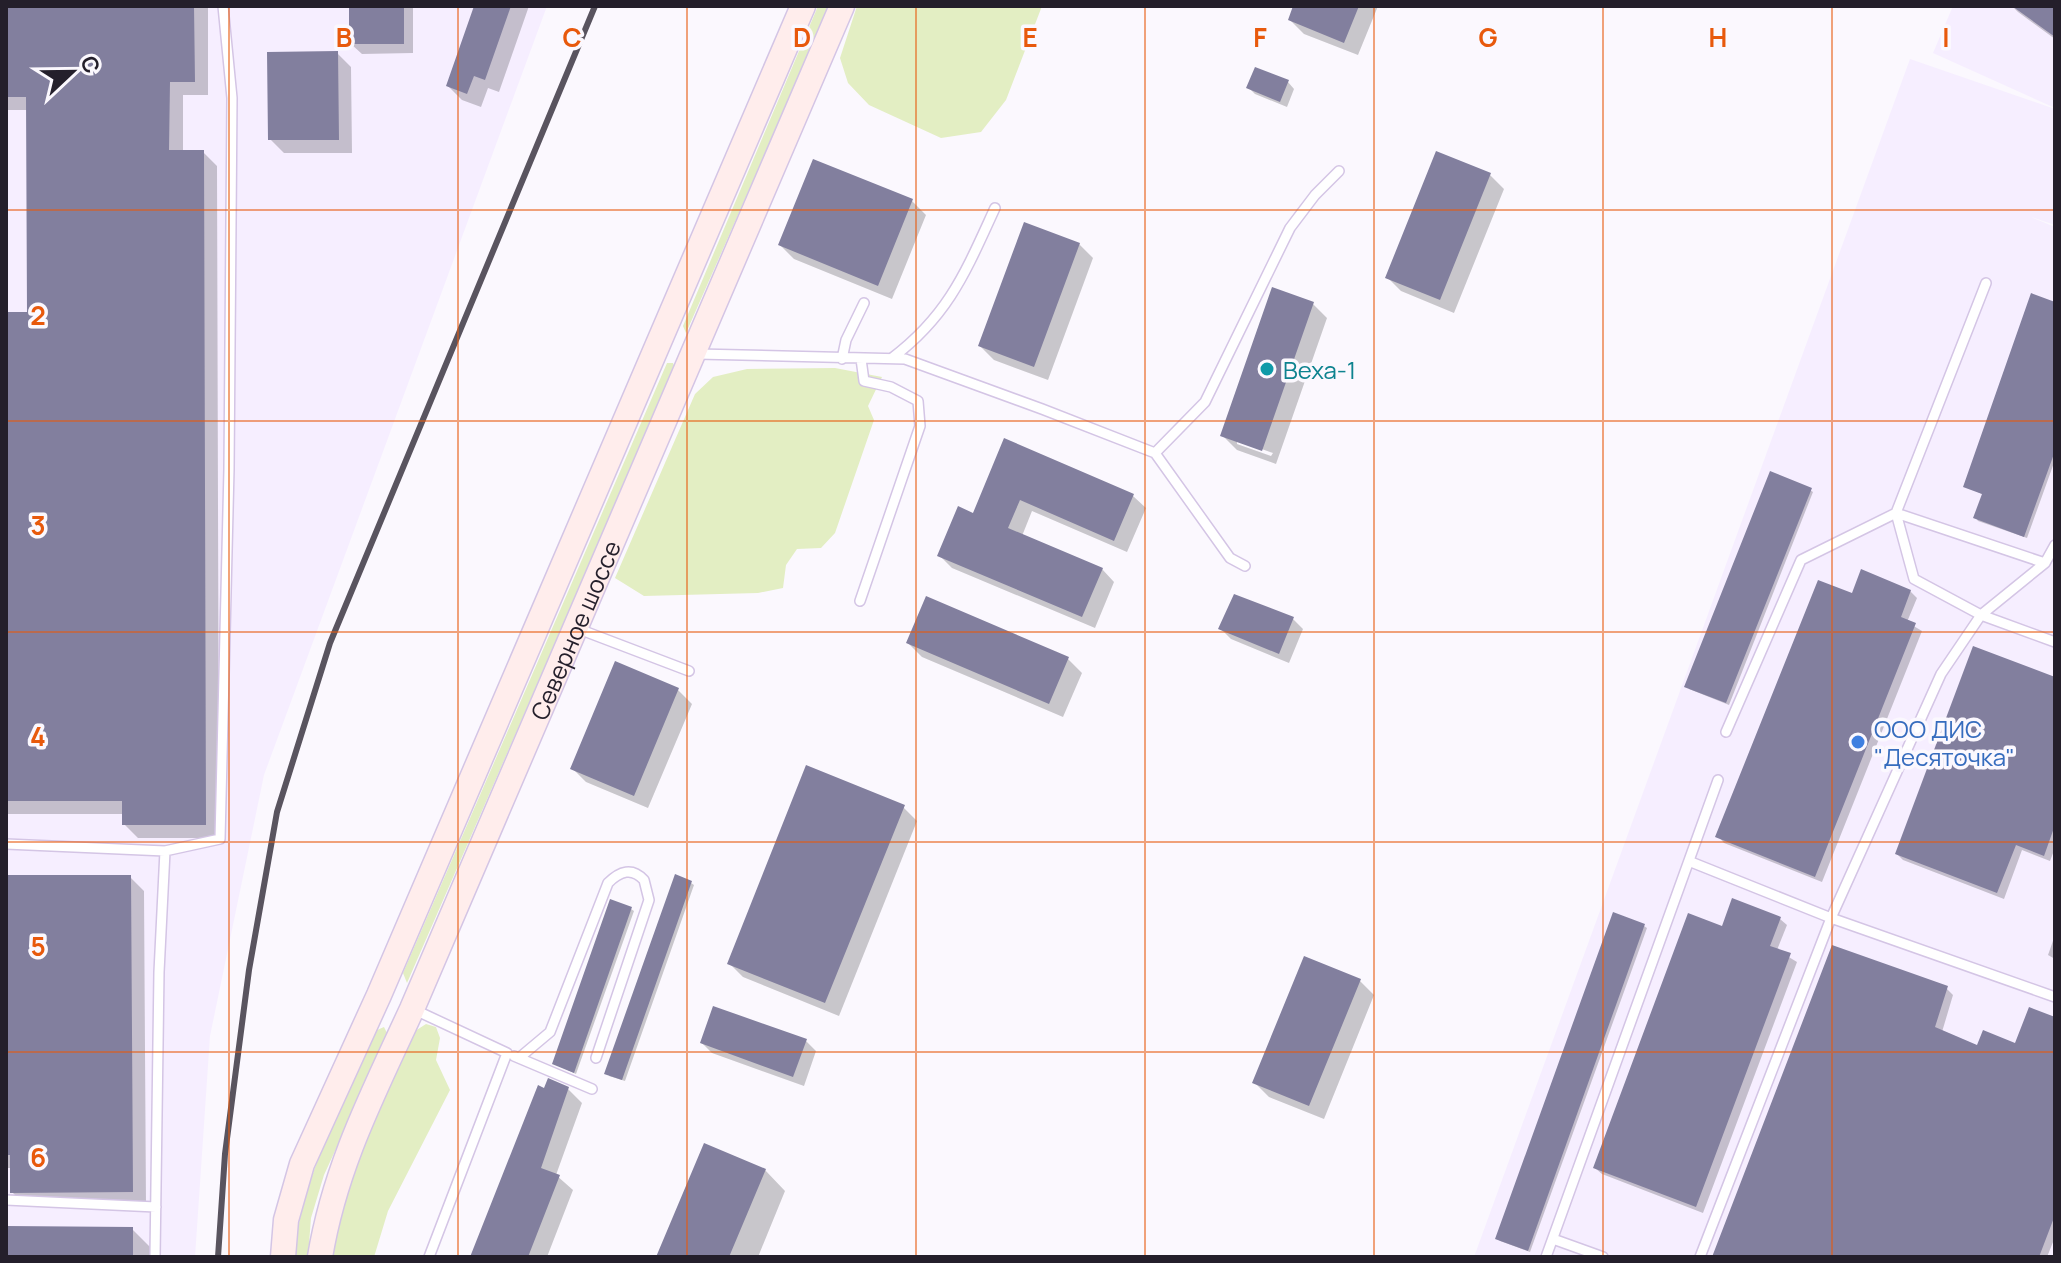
<svg xmlns="http://www.w3.org/2000/svg" width="2061" height="1263" viewBox="0 0 2061 1263" font-family="Manrope,sans-serif">
<style>
.built{fill:#f6eeff}
.green{fill:#e3eec3}
.shadow{fill:#0003;fill-rule:evenodd}
.building{fill:#827f9e}
.lines{fill:none;stroke-linecap:round;stroke-linejoin:round}
.lane-casing{stroke:#d4c5e5;stroke-width:12}
.secondary-casing{stroke:#d4c5e5;stroke-width:27}
.lane{stroke:#fff;stroke-width:9}
.secondary{stroke:#ffedec;stroke-width:24}
.rail{stroke:#59545f;stroke-width:6}
.grid{fill:none;stroke:#e8590c;stroke-width:2;stroke-opacity:0.55}
.culture-dot{fill:#0f9aa8;stroke:#fbf8fe;stroke-width:3}
.shop-dot{fill:#3f7fe0;stroke:#fbf8fe;stroke-width:3}
.labels{text-anchor:middle;dominant-baseline:central;stroke-width:7;stroke-linejoin:round;paint-order:stroke}
.culture-label{font-size:24px;fill:#0d838f;stroke:#fbf8fe;text-anchor:start}
.street-label{font-size:24px;fill:#241f2b;stroke:#fbf8fe}
.shop-label{font-size:24px;fill:#366cbe;stroke:#fbf8fe;text-anchor:start}
.grid-label{font-size:26px;text-anchor:middle;font-weight:bold;fill:#e8590c;stroke:#fbf8fe;stroke-width:7;stroke-linejoin:round;paint-order:stroke}
</style>
<rect width="100%" height="100%" fill="#fbf8fe"/>
<path class="built" d="M6,6H547L264,775L210,1036L195,1257H6Z
M1953,6H2055V108L1933,53Z
M1910,59L2055,109V225L2031,217L2055,227V1257H1474Z"/>
<path class="green" d="M818,6H830L686,333L683,326Z
M857,6H1042L1006,100L981,132L941,138L869,105L848,83L840,58Z
M667,363H673L675,368L407,983L403,973Z
M835,368L882,377L868,406L874,420L835,533L821,548L797,549L786,565L783,588L758,593L644,596L615,578L695,394L713,377L747,369Z
M426,1024L436,1027L440,1038L436,1060L450,1090L388,1211L374,1257H333L346,1181L412,1033Z
M384,1027L388,1035L324,1175L311,1218L308,1257H294C301,1176 344,1103 377,1030Z"/>
<path class="shadow" d="M6,6H208V95H183V152H203L217,166L219,838H138L124,824V814H6V314H29L28,110H6Z
M351,6H413V53L362,54L351,44Z
M476,6H529L499,92L488,88L481,107L462,100L448,86Z
M1296,6H1378L1358,55L1304,34L1290,20Z
M2012,6H2055V39L2018,12Z
M337,53L351,67L352,153H284L270,139Z
M1288,82L1294,89L1287,107L1255,94L1248,87Z
M1490,175L1504,189L1454,313L1401,291L1387,277Z
M912,201L926,215L892,299L794,259L780,245Z
M1079,244L1093,258L1048,380L994,360L980,346Z
M1313,304L1327,318L1276,464L1237,450L1223,436ZM1237,440L1273,453L1271,456L1237,444Z
M2055,304V460L2027,538L1978,521L1976,518L1984,495L1965,486Z
M1005,440L1133,496L1146,508L1127,552L1032,511L1022,536L1102,569L1114,582L1095,628L952,568L939,555L974,515Z
M1810,490L1813,492L1729,705L1689,689Z
M1910,591L1917,598L1907,622L1922,631L1822,882L1724,843L1718,836L1853,596Z
M1293,619L1303,629L1289,663L1231,639L1220,628Z
M908,643L1068,659L1082,673L1063,717L922,657Z
M2055,680V848L2050,861L2022,850L2004,899L1903,860L1897,854Z
M678,690L692,704L648,808L586,782L572,768Z
M903,807L917,821L839,1016L743,977L729,963Z
M6,877H130L144,891L146,1205L26,1206L12,1192V1168H6Z
M691,883L694,885L625,1081L609,1076Z
M631,909L634,911L576,1074L555,1064Z
M1780,919L1787,925L1777,950L1797,962L1703,1213L1602,1174L1595,1168L1723,928Z
M1644,926L1647,928L1530,1252L1500,1241L1498,1239Z
M2055,935V959L2048,955Z
M1360,981L1374,995L1324,1119L1269,1097L1255,1083Z
M1946,988L1953,995L1942,1032L1979,1048L2016,1045L2055,1019V1237L2047,1257H1714Z
M806,1041L816,1051L804,1086L712,1053L702,1043Z
M568,1089L582,1103L556,1175L573,1190L547,1257H472Z
M765,1170L785,1191L758,1257H658Z
M6,1228L132,1229L153,1250V1257H6Z"/>
<path class="building" d="M6,6H194L195,82H170L169,150H204L206,825H122V801H6V312H27L26,97H6Z
M349,6H404V44H349Z
M474,6H511L485,80L474,76L467,94L446,86Z
M1293,6H1359L1344,43L1288,20Z
M2012,6H2055V37Z
M338,51L339,140H268L267,52Z
M1255,67L1289,80L1280,102L1246,88Z
M1436,151L1491,173L1440,300L1385,278Z
M813,159L913,199L878,286L778,245Z
M1024,222L1080,243L1034,367L978,346Z
M1272,287L1314,302L1262,451L1220,436Z
M2031,293L2055,302V451L2024,537L1973,518L1982,494L1963,487Z
M1004,438L1134,494L1114,541L1020,500L1008,528L1103,568L1082,617L937,556L958,506L973,513Z
M1770,471L1812,488L1726,703L1684,687Z
M1861,569L1911,590L1901,617L1916,623L1815,877L1715,837L1818,580L1852,593Z
M1234,594L1294,617L1279,654L1218,629Z
M926,596L1069,657L1049,704L906,643Z
M1973,646L2055,677V825L2044,856L2016,845L1997,893L1895,854Z
M615,661L679,688L634,796L570,769Z
M806,765L905,805L825,1003L727,964Z
M675,874L692,881L622,1080L604,1074Z
M6,875H131L133,1192L10,1193V1155H6Z
M1732,898L1781,917L1770,946L1791,953L1696,1207L1593,1168L1688,913L1722,926Z
M610,899L632,907L574,1073L552,1064Z
M1613,912L1645,924L1528,1251L1495,1239Z
M1832,945L1948,986L1935,1027L1977,1045L1983,1030L2015,1043L2029,1007L2055,1017V1215L2039,1257H1712Z
M1304,956L1361,979L1309,1106L1252,1083Z
M713,1006L807,1039L793,1077L700,1043Z
M548,1078L569,1087L541,1168L560,1175L528,1257H470L538,1085L544,1088Z
M704,1143L766,1169L729,1257H656Z
M6,1226L133,1227V1257H6Z"/>
<g class="lines">
<g class="lane-casing">
<path id="lane" d="M1986,283L1896,513L2045,563
M697,354L905,359L1042,409L1155,453L1230,558L1245,566
M892,358C949,315 966,271 995,208
M842,359L846,340L864,303
M1155,453L1205,402L1290,228L1315,195L1339,171
M860,601L920,426L918,401L891,387L864,381L861,359
M576,628L689,671
M1726,732L1801,560L1896,513L1914,579L1981,615L2055,642
M6,844L165,851L159,972L155,1257
M165,851L220,839L229,469L232,98L223,6
M1691,862L1831,918L2055,997
M415,1010L507,1053L429,1257
M514,1056L592,1089
M519,1058L550,1032L608,883C620,871 632,867 644,880L649,900L596,1058
M6,1200L156,1207
M1553,1239L1603,1257
M1546,1257L1718,780
M1700,1257L1831,918L1941,674L1981,615L2045,563L2055,545"/>
</g>
<g class="secondary-casing">
<g id="secondary">
<path d="M283,1257L286,1220L302,1164L379,995L803,6"/>
<path id="s1" d="M320,1257C335,1166 374,1092 412,1009L842,6"/>
</g>
</g>
<use href="#lane" class="lane"/>
<use href="#secondary" class="secondary"/>
<path class="rail" d="M218,1257L225,1154L249,970L277,812L330,643L595,6"/>
</g>
<path class="grid" d="M229,6V1257M458,6V1257M687,6V1257M916,6V1257M1145,6V1257M1374,6V1257M1603,6V1257M1832,6V1257M6,210H2055M6,421H2055M6,632H2055M6,842H2055M6,1052H2055"/>
<circle class="culture-dot" cx="1267" cy="369" r="8"/>
<circle class="shop-dot" cx="1858" cy="742" r="8"/>
<g class="labels">
<g class="culture-label">
<text x="1283" y="369">Веха-1</text>
</g>
<g class="street-label">
<text stroke="none"><textPath href="#s1" startOffset="678">Северное шоссе</textPath></text>
</g>
<g class="shop-label">
<text x="1874" y="728">ООО ДИС<tspan x="1874" dy="28">"Десяточка"</tspan></text>
</g>
</g>
<g class="grid-label">
<text x="344" y="47">B</text>
<text x="572" y="47">C</text>
<text x="802" y="47">D</text>
<text x="1030" y="47">E</text>
<text x="1260" y="47">F</text>
<text x="1488" y="47">G</text>
<text x="1718" y="47">H</text>
<text x="1946" y="47">I</text>
<text x="38" y="325">2</text>
<text x="38" y="535">3</text>
<text x="38" y="746">4</text>
<text x="38" y="956">5</text>
<text x="38" y="1167">6</text>
</g>
<rect width="2061" height="1263" fill="none" stroke="#241f2b" stroke-width="16"/>
<g transform="translate(72 72) rotate(68)" stroke="#fbf8fe" stroke-width="6" paint-order="stroke">
<path d="M0-6L14 30L0 20L-14 30Z" fill="#241f2b"/>
<text y="-12" font-size="22" font-weight="bold" text-anchor="middle" fill="#241f2b">С</text>
</g>
</svg>
